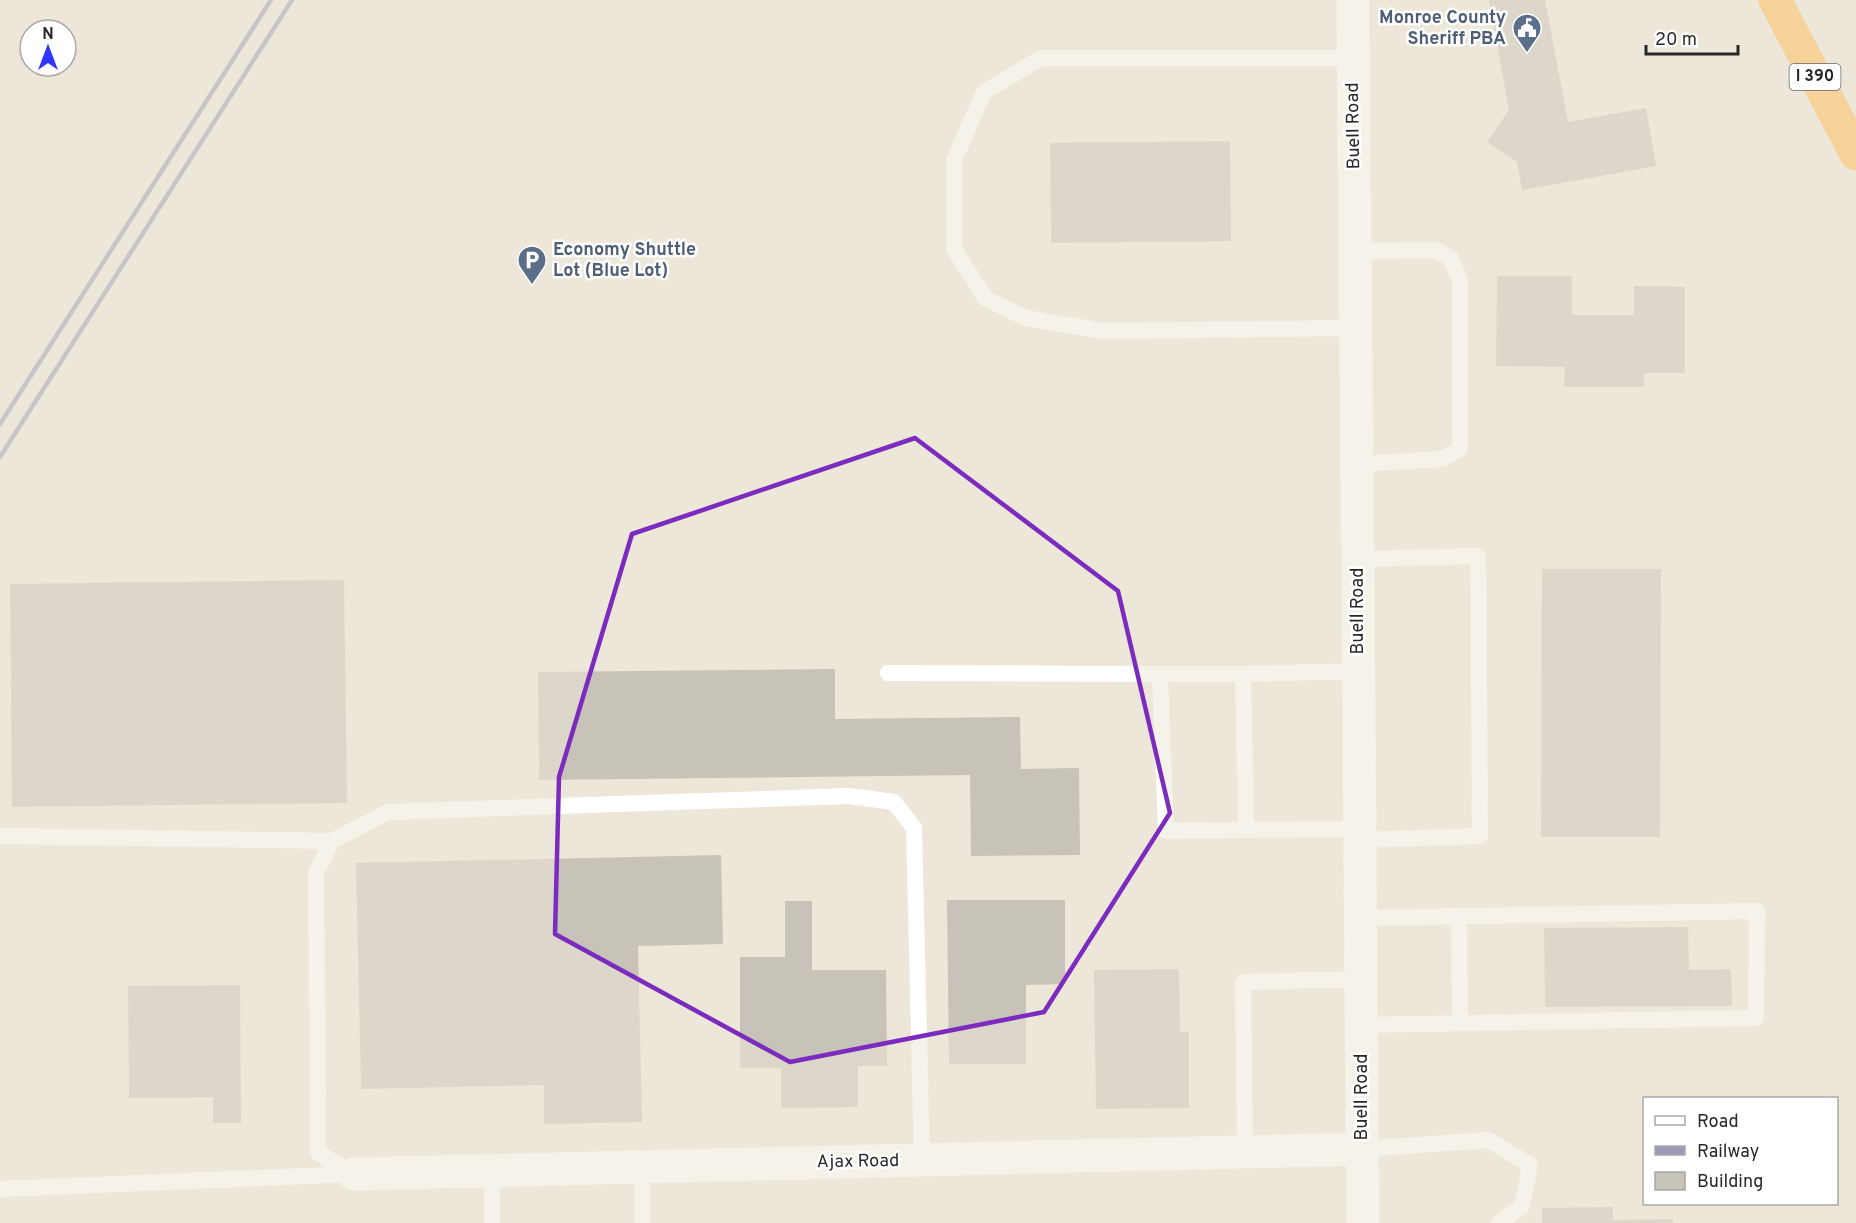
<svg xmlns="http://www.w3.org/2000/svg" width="1856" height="1223" viewBox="0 0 1856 1223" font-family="Overpass,sans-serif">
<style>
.building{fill:#c7c3b8}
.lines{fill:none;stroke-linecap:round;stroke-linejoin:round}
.lane{stroke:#fff;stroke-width:16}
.street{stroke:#fff;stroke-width:33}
.secondary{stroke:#fff;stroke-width:33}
.highway{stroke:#ffba50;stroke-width:33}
.rail{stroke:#9c9bb4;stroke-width:4.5}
.marked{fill:none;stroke:#7b2cbf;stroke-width:4.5;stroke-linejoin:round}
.labels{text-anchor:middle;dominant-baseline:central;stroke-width:5;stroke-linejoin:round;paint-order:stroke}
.shield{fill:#fff;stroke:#686868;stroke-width:1.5}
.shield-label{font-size:16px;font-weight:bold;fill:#282828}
.service-label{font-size:18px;font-weight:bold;fill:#4e5e75;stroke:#fff;text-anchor:end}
.street-label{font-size:18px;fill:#282828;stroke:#fff}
</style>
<rect width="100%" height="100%" fill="#ece7d8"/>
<path class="building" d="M1489,0H1545L1568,122L1646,108L1656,166L1522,190L1517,162L1487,142L1509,110Z
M1230,141L1231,241L1051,243L1050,143Z
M1497,276H1572V315H1634V286L1685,287V373H1644V387H1564L1565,367L1496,366Z
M1542,569H1661L1660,837H1541Z
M344,580L347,803L12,807L10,584Z
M835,669V719L1020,717L1021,769L1079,768L1080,855L971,856L970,775L539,780L538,672Z
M721,855L723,944L638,946L642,1122L544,1124V1085L361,1089L356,863Z
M947,900H1065V984L1026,985V1064H949Z
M785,901H812V970H886L887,1066H858V1107L781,1108V1068H740V957H785Z
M1688,927L1689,970L1731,969L1732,1006L1545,1007L1544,928Z
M1179,969L1180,1032H1189V1108L1096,1109L1094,970Z
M240,985L241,1123H213V1097L129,1098L128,986Z
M1613,1207V1220L1673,1219V1223H1542V1208Z"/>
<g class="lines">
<path class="lane" d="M1353,58H1041L984,92L954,160V249L986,299L1026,318L1104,331L1355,328
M1356,251L1437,250L1451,259L1460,280V449L1442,459L1357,464
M1358,559L1478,556L1480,836L1360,840
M1359,671L1243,674L1246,830L1360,829
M888,673L1160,674
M1243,674H1160L1166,831L1246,830
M0,836L332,841
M1459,917L1460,1023
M1361,918L1757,911L1756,1018L1362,1025
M1362,1149L1489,1140L1530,1165L1522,1206L1499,1223
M1245,1152L1243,982L1361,979
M642,1167V1223
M492,1171V1223
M354,1174L318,1153L316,873L332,841L388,812L849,796L894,802L914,828L922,1160
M0,1189L353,1174"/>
<path class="street" d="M354,1174L1362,1149"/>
<path class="secondary" d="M1353,0L1363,1223"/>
<path class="highway" d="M1775,0L1856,154"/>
<path class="rail" d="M0,424L271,0
M0,457L292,0"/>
</g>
<path d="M0 0H1856V1223H0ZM915,438L1118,591L1170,813L1044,1012L790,1062L555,934L559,777L632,534Z" fill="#ece7d8" fill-opacity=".55" fill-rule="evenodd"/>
<path class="marked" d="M915,438L1118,591L1170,813L1044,1012L790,1062L555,934L559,777L632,534Z"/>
<defs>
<g id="civic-pin" transform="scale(1.5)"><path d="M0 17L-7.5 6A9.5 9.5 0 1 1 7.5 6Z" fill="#5c6f8a" stroke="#fff"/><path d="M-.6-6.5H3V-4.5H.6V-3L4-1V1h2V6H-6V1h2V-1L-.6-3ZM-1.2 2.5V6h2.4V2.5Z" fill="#fff"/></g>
<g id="parking-pin" transform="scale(1.5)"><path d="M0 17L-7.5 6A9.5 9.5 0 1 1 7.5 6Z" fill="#5c6f8a" stroke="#fff"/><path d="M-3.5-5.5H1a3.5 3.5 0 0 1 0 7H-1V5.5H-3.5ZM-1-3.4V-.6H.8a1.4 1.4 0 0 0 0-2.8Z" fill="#fff"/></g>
</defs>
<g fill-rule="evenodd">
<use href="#civic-pin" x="1527" y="28"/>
<use href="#parking-pin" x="532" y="260"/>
</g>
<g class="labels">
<rect class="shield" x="1789.5" y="64" width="51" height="26" rx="4.5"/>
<g class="shield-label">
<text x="1815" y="77">I 390</text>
</g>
<g class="service-label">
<text x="1506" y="18">Monroe County<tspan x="1506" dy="21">Sheriff PBA</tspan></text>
<text x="553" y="250" text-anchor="start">Economy Shuttle<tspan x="553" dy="21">Lot (Blue Lot)</tspan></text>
</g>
<g class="street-label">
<text transform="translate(1354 126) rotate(-91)">Buell Road</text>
<text transform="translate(1358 611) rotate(-90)">Buell Road</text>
<text transform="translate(1362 1097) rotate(-90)">Buell Road</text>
<text transform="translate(858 1162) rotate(-1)">Ajax Road</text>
</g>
</g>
<rect x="1643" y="1097" width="195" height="108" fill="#ffffff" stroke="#a9a9a9" stroke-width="1.5"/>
<rect x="1655" y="1116" width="30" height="9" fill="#ffffff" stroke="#a9a9a9" stroke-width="1.5"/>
<text x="1697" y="1127" font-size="18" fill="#282828">Road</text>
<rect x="1655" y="1146" width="30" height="9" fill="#9c9bb4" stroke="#a9a9a9" stroke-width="1.5"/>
<text x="1697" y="1157" font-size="18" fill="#282828">Railway</text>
<rect x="1655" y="1172" width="30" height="18" fill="#c7c3b8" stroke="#a9a9a9" stroke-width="1.5"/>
<text x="1697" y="1187" font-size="18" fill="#282828">Building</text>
<g transform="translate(48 48)"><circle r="28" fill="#ffffff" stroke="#a9a9a9" stroke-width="1.5"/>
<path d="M0-4.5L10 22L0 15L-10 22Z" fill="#3235ff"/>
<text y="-9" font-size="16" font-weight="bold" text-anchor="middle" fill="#282828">N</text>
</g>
<path d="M1646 45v9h92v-9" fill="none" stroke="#282828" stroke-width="3"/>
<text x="1655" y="45" font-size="18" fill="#282828" stroke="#ffffff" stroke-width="4.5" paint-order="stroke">20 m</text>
</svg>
